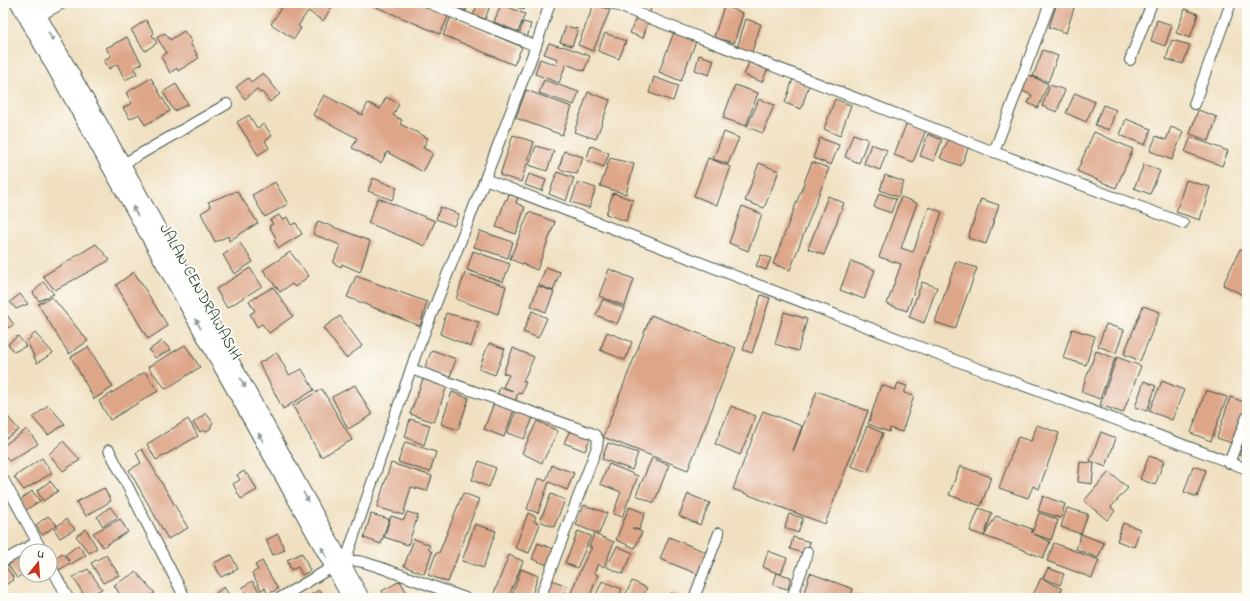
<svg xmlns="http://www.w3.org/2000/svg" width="1250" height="601" viewBox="0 0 1250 601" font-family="'Indie Flower',sans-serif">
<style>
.building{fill:#dea689}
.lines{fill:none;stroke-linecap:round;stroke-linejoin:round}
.minor-casing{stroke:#3e5549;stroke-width:12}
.secondary-casing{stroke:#3e5549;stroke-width:16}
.minor{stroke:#fff;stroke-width:10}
.secondary{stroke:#fff;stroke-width:14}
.oneway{fill:#8f9e9a}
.labels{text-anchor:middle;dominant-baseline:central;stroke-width:4;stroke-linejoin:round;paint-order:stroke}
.street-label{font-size:16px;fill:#1f3d34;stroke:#fdfcf7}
</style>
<rect width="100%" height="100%" fill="#fdfcf7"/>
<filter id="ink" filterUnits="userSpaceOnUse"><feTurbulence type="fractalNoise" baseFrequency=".025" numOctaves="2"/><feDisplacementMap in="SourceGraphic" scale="8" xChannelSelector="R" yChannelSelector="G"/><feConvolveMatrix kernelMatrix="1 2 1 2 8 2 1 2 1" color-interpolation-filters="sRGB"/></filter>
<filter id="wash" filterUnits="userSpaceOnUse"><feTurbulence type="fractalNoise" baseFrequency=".012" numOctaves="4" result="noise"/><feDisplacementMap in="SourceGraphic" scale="16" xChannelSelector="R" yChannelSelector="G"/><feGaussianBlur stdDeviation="0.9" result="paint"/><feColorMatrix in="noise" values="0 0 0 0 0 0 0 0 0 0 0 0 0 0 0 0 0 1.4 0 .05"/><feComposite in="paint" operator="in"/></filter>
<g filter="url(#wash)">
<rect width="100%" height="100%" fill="#f0e0c1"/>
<g id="blocks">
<path class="building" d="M280,3H334L323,21L308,11L298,26L301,28L294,39L271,24L283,5Z
M367,3H420L449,15L440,34Z
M457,3H468L466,11L455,8Z
M478,3H491L485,19L473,15Z
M507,3H527L524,10Z
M630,3H653L649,14L628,6Z
M1057,3L1074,8L1066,33L1049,27Z
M501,4L525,14L518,32L494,22Z
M594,4L610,10L593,51L578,45Z
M724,6L743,13L734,43L714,37Z
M1185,9L1198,14L1190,38L1176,33Z
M451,17L522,47L514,65L443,35Z
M636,18L648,22L643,38L630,33Z
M746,19L761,24L752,52L737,48Z
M146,20L154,33L152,35L157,43L145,51L131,30Z
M1157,20L1172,25L1165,46L1151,41Z
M523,22L531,24L527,38L519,35Z
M566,26L578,29L572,46L560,42Z
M184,31L192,42L190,43L199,58L178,71L177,68L170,73L161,57L167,53L157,38L165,33L170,40Z
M674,32L696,41L681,81L659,72Z
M605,33L626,41L619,59L598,51Z
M127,37L142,64L134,68L137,74L125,80L117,64L109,69L104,60L111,56L106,48Z
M1172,40L1190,45L1183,64L1166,59Z
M549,43L562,47L563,46L590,56L584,71L566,64L559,83L535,74L540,59L556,65L558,59L544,54Z
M1043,50L1058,56L1048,82L1033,76Z
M699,55L714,60L709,75L695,70Z
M750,60L768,68L762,82L744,75Z
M263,73L280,94L270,102L262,92L260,93L257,89L245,99L236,87L248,78L251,82Z
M1029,75L1048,84L1038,108L1028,103L1032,95L1022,91Z
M654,77L678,86L673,101L649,93Z
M151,78L170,111L145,125L139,114L130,119L123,108L132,103L126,93Z
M793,79L809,85L801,109L785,103Z
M544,80L579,92L574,105L539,93Z
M176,84L188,104L174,111L163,92Z
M735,85L758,93L746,126L723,118Z
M1050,85L1065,90L1057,112L1042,106Z
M526,90L572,107L562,135L516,118Z
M588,92L610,100L596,139L574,132Z
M1075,93L1095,102L1086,122L1066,113Z
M324,95L362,115L368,103L380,109L386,97L399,104L393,115L402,120L400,124L428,138L423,148L433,153L423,172L387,152L381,163L352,148L357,138L313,115Z
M759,99L774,105L763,133L747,127Z
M835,99L851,105L840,136L824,129Z
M1103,105L1116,110L1109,130L1095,125Z
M1198,110L1217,117L1209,141L1190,134Z
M249,115L257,128L264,124L272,136L265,141L269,148L258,155L237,122Z
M1126,119L1151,129L1145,145L1120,135Z
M907,122L926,130L913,162L894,155Z
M1171,127L1183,132L1172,160L1150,151L1156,136L1166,140Z
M724,132L739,138L728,164L713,159Z
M1094,132L1133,149L1116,188L1077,171Z
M853,134L868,139L859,163L845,157Z
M928,134L942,140L934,161L920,156Z
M513,135L534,142L521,182L500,175Z
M1191,137L1228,151L1222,166L1185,152Z
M820,138L839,145L831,165L813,158Z
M949,138L969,146L961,166L940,158Z
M871,144L887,150L880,170L864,164Z
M536,146L554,151L547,171L529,165Z
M591,146L609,153L604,167L586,160Z
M564,151L583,157L577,174L559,169Z
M610,158L634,164L626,194L600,186Z
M708,158L731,167L717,205L694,196Z
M812,162L829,168L790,270L773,264Z
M759,163L779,171L764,208L745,201Z
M1144,164L1160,171L1150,194L1134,188Z
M557,172L574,178L566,201L549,194Z
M529,174L546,180L542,191L525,185Z
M885,175L904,182L898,197L880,190Z
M373,178L397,188L392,200L368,191Z
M1186,180L1210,187L1200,220L1176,212Z
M275,182L288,204L265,217L252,195Z
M578,182L596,188L589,208L571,202Z
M237,191L258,223L229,241L228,236L215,242L201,213L211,207L208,202Z
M613,193L633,200L626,221L606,214Z
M879,193L896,199L891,213L874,207Z
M509,194L518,197L516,203L525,207L516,234L496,227L505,200H507Z
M828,196L844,203L824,255L808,249Z
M901,197L917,203L901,248L913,252L929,207L942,212L907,311L887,304L901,264L879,257Z
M378,198L435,221L425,246L368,223Z
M981,199L999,205L986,244L968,238Z
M742,206L762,214L748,251L729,243Z
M440,207L459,214L454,226L436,219Z
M529,212L555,222L537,270L510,259Z
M279,215L282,220L287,217L291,225L296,223L302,234L279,248L274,240L276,238L269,226L273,224L270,220Z
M318,221L370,241L360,272L342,264L341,267L333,263L340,245L313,234Z
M480,231L513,242L508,258L474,247Z
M240,243L253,262L234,274L223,255Z
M96,244L110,260L55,290L43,276Z
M1240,249L1247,252V297L1223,285Z
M473,251L510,264L503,282L467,270Z
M290,252L309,276L295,287L292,284L280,292L263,270Z
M761,255L771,258L766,270L756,266Z
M851,261L875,270L864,299L840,290Z
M956,261L977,268L955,329L935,322Z
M546,267L560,272L553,291L539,285Z
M250,268L262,286L227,308L216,289Z
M609,269L634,279L625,306L599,296Z
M134,272L168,326L148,339L116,285Z
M465,273L506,286L498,314L456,299Z
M356,276L427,302L420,326L347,297Z
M43,282L54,294L39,301L33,293Z
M922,282L937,287L924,323L909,317Z
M538,286L554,292L546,312L531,306Z
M273,287L293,316L269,333L262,324L257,327L250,314L255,311L249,301Z
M20,294L28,304L16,309L10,302Z
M761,295L770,298L752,353L743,350Z
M52,297L88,341L69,354L38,304Z
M603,299L624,308L617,324L596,315Z
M1143,306L1160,312L1140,361L1124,354Z
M532,311L547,318L538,338L523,332Z
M784,312L807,319L798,351L775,344Z
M446,313L479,322L471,347L440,334Z
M7,315L14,325L3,330V318Z
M651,315L736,348L688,470L603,437Z
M340,316L362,346L346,358L323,328Z
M1106,324L1124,330L1116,353L1098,346Z
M1072,329L1095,336L1086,365L1063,358Z
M607,332L632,342L625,360L600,350Z
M35,333L53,353L37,363L27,341Z
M18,336L26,346L14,352L8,344Z
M162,341L171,350L155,358L149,350Z
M489,343L505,349L495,375L479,369Z
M185,345L200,367L166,389L148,367Z
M88,347L113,387L94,399L71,357Z
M513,348L534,357L523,381L526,382L521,394L518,393L514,405L496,399L500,387L513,391L503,387L509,375L503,373Z
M432,350L456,359L450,377L424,369Z
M1096,351L1115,358L1100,399L1081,392Z
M277,353L289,375L302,369L314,390L283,409L259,363Z
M1117,357L1141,366L1123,413L1100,405Z
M145,372L158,391L110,420L99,401Z
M423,379L447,386L434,422L410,414Z
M1144,381L1156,386L1147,411L1135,407Z
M1162,381L1184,390L1172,420L1149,411Z
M898,383L907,386L904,393L914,396L902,432L890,428L889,432L868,424L881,385L895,390Z
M355,385L372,415L348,429L332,397Z
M322,389L352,440L321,457L293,406Z
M1206,390L1227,397L1211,441L1191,433Z
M817,391L868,411L825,524L733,489L763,411L802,426L793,451Z
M452,392L469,398L458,430L441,424Z
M1230,397L1247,403V407L1235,444L1217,438Z
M494,403L514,410L504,437L484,429Z
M48,405L65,424L48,435L33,418Z
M731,406L756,416L740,455L715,444Z
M3,411L19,430L3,440Z
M516,411L533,418L524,439L507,433Z
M206,413L213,423L211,425V428L206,432L203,430L200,432L193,423Z
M188,419L198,436L156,460L147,444Z
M410,419L430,425L424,445L405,437Z
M537,421L558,431L542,463L522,453Z
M1037,425L1059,433L1039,489L1033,486L1028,498L999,488L1018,437L1031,441Z
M867,426L883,433L868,472L851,466Z
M571,428L591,436L585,451L564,443Z
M27,429L38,444L9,461L3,453V446Z
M1101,432L1116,438L1106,467L1090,461Z
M1247,434V458L1239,455Z
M63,441L80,460L63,471L49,454Z
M405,442L436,452L430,472L398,462Z
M608,443L638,453L632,470L602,459Z
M142,449L188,528L168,539L129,470L141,463L136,453Z
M1149,456L1164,461L1155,485L1140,479Z
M42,458L52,473L24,490L14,477Z
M652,458L669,465L654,503L636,495Z
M479,461L496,468L489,487L472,480Z
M1080,462L1094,463L1092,484L1078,482Z
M391,463L432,476L427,491L411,487L403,515L377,507Z
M609,464L638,476L622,517L613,514L621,492L600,484Z
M552,465L574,473L567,490L549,482L538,513L527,509L538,478L546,481Z
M960,466L991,477L981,506L949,495Z
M1193,466L1206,470L1197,497L1184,492Z
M244,471L246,475L248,474L257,490L241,499L233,484L240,480L237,475Z
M1109,472L1128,488L1111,507L1115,511L1107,520L1084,501Z
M50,481L58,491L43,501L37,491Z
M104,488L111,501L86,516L76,502Z
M32,491L40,501L26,510L19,501Z
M463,493L479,499L448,582L428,575L436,553H439Z
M551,494L565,500L554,527L540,521Z
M688,494L710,503L700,525L679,516Z
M1043,496L1065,504L1061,518L1038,511Z
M584,505L607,513L599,534L576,525Z
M110,507L118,517L103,526L97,517Z
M629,507L645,513L639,530L632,528L642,532L635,548L616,540Z
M979,508L992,513L984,536L970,531Z
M1067,508L1088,514L1081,534L1061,527Z
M407,512L418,515L408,545L384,537L391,516L404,520Z
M528,513L536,517L534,521L540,524L529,553L515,548Z
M1039,513L1058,520L1051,540L1034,534L1050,542L1043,558L1024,550L984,536L996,516L1032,529V533Z
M371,514L389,519L381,544L364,538Z
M789,514L803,518L798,533L785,528Z
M48,516L57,525L42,535L36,525Z
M66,519L75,529L60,538L54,529Z
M120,519L128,532L103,547L93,533Z
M1123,523L1140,529L1134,547L1117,541Z
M475,524L496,531L483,568L462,561Z
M86,529L97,548L89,553L76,536Z
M578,531L591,536L577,568L565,563Z
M278,534L285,550L273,555L266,540Z
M594,534L614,542L604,567L598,564L594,573L598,575L589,598H569L581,568L592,547H589Z
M1081,534L1104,543L1098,558L1076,549Z
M669,537L708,553L700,575L660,559Z
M793,537L810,542L806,554L790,549Z
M414,539L430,545L428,549L432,552L424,574L404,566Z
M538,543L556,550L550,566L532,559Z
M1054,543L1099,560L1092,578L1047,561Z
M78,545L86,555L71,564L70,563L56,572L50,562L62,553L69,561L65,555Z
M617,546L633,553L623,574L607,567Z
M768,551L787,558L781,574L777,573L791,577L788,589L773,585L777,573L763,567Z
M302,553L310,571L302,575L298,567L291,570L287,560Z
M106,555L119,575L103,583L91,563Z
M231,555L238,569L221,577L214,563Z
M509,555L523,561L508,598H492Z
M20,556L26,564V572L17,578L8,565Z
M262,561L278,589L268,594L265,588L261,590L252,573L258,570L255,565Z
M5,565L14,579L3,587V566Z
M1048,568L1064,574L1060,585L1043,578Z
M88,569L102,589L85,597L73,577Z
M521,569L538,576L531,598H511Z
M136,572L155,593L145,598H122L114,585Z
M810,573L853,589L850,598H812L803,595Z
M1041,578L1062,589L1057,598H1039L1033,595Z
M552,580L567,586L562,598H546Z
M252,581L264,598H249L242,588Z
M400,581L409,596L406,598H385L382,591Z
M602,581L622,589L618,598H595Z
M632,581L647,588L642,598H624Z
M224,587L231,598H218L216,593Z
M319,590L323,598H305Z
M671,593L686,598H669Z
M855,594L866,598H853Z"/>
</g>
</g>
<g filter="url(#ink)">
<use href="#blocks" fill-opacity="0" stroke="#3e5549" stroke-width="1"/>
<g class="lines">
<g class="minor-casing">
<path id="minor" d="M429,3L536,46
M611,3L994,152L1183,223
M39,16L63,3
M1130,60L1152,3
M1194,104L1231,3
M994,152L1050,3
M118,167L227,104
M485,179C631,236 778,293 925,349C1032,389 1140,428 1247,469
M411,369L591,433L595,435L598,439L597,447L540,598
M109,450L185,598
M1229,463L1247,417
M3,479L42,551
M346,559L416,354L485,179L536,46L550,3
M3,561L37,542
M50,565L68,598
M280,598L346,559L363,562L379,567L465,598
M694,598L719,533
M792,598L808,552"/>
</g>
<g class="secondary-casing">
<path id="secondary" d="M18,3L350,598
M32,3L123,164L362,598"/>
</g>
<use href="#minor" class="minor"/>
<use href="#secondary" class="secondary"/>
</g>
<defs><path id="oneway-solid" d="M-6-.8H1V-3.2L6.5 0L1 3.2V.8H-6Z"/></defs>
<g class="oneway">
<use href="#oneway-solid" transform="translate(51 37) rotate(61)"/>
<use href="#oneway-solid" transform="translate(135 211) rotate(-119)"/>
<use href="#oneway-solid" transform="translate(198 324) rotate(-119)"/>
<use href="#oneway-solid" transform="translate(243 383) rotate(61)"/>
<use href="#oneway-solid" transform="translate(261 438) rotate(-119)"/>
<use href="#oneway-solid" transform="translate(306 497) rotate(61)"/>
<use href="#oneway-solid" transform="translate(324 552) rotate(-119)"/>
</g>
</g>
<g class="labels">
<g class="street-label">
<text transform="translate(200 292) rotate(61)">JALAN CENDRAWASIH</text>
</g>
</g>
<rect width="1250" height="601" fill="none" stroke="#fdfcf7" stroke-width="16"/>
<g transform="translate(38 563) rotate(17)"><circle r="19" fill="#fdfcf7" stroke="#a4b0a9"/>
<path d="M0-3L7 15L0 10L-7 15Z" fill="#c8321e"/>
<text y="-6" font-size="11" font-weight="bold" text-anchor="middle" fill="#1f3d34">U</text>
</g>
</svg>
